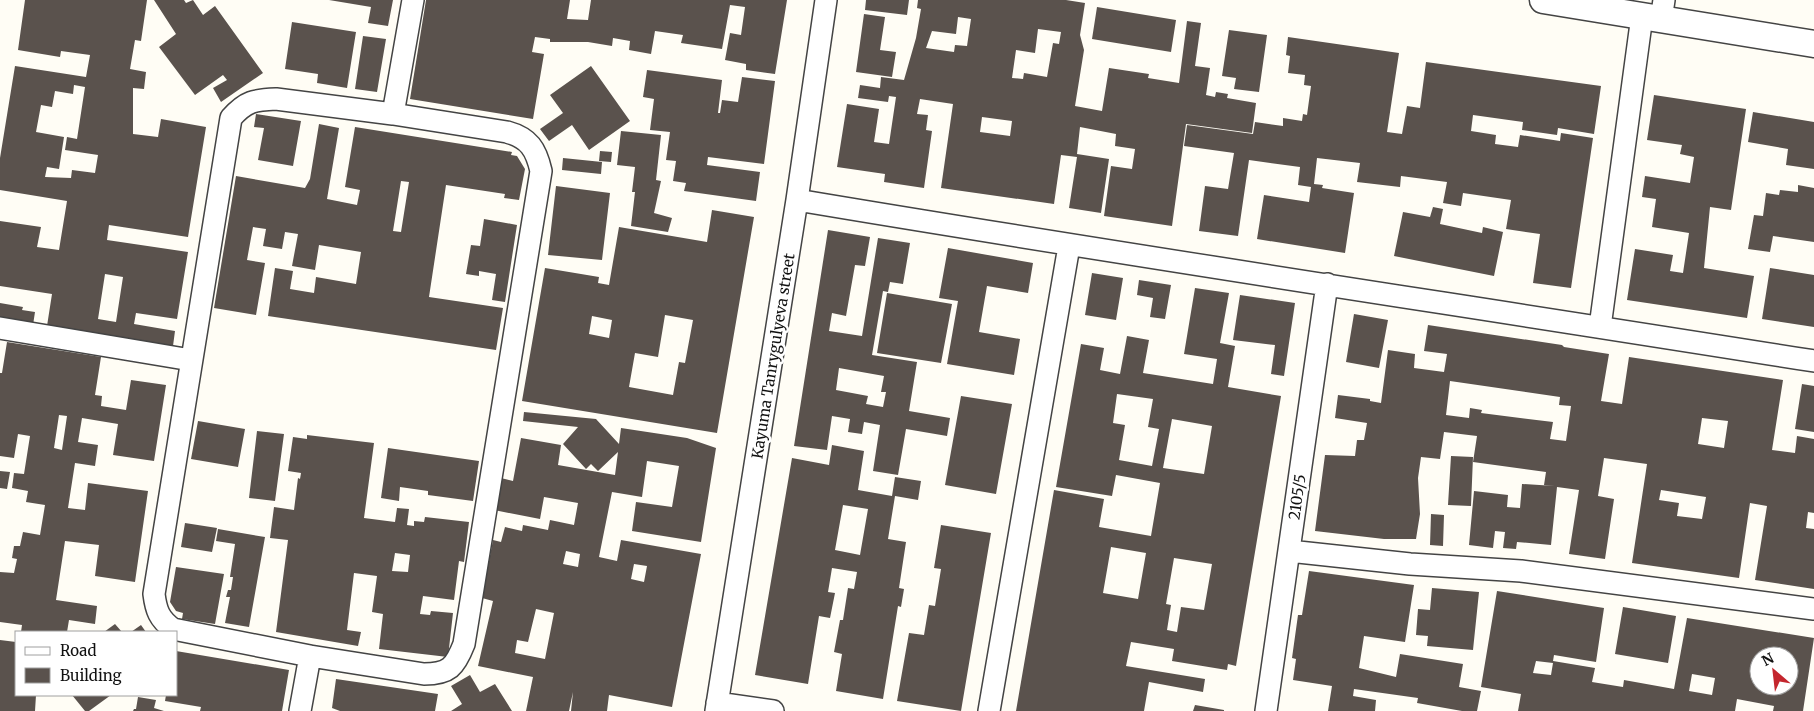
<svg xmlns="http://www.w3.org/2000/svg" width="1814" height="711" viewBox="0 0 1814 711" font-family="Merriweather,serif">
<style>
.building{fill:#5a524d;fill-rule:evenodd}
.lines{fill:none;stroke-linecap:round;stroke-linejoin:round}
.minor-casing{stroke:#444;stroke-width:24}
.tertiary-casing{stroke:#444;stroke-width:29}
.minor{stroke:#fff;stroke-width:21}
.tertiary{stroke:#fff;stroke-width:26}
.labels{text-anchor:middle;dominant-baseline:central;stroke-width:5;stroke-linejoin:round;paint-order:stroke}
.street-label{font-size:15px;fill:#111;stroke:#fff}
</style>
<rect width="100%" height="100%" fill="#fffdf5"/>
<path class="building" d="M25,0H147L141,41L135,40L130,69L146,72L144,89L133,88V134L158,137L161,119L206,127L188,237L109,225L107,240L188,252L177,319L136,313L134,324L175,331L173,346L47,326L52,294L0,286V221L41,227L37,247L59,250L67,201L0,190V158L15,66L86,77L90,55L61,51L60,57L18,50ZM74,85L85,87L77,139L67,137L65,150L98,155L95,173L72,170L71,178L45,177L47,167L59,169L64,137L36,132L41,105L52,107L55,91L73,94ZM105,274L123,277L116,322L98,319Z
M154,0H184L186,3L193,0L203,15L215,6L263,73L221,102L213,88L227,80L223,75L195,95L159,47L176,34Z
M329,0H393L388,26L368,23L371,7Z
M426,0H570L567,19L588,20L591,0H787L775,74L746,70V64L725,60L730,33L741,35L745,7L730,5L722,49L681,43L683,35L655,31L651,54L629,50L630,41L613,38L612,46L588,42H550V39L535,37L532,52L544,54L533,119L410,99Z
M866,0H909L907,15L865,10Z
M918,0H1066L1085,3L1080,35L1084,50L1075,106L1102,111L1109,68L1149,74L1148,78L1179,83L1187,21L1201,23L1195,66L1210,68L1206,95L1215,97L1216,92L1228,94L1227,98L1256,103L1252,133L1186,124L1172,226L1104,216L1111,166L1132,169L1135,149L1115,146L1116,134L1080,127L1077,154L1109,159L1101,213L1069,208L1077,157L1061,155L1054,204L941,188L953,104L920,99L917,114L928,115L926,130L932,131L924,188L884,182L885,174L837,167L847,104L879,109L874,142L889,144L896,97L889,96L888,102L858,98L860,85L880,88L881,77L904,80L916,38L921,9L917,8ZM958,17L971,19L967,46L955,45L954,52L926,48L932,31L956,34ZM1038,29L1061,32L1059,44L1053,43L1047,77L1024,73L1023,79L1012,78L1016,50L1035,53ZM982,117L1012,121L1010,136L980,132Z
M1097,7L1176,20L1171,52L1092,39Z
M864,14L885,17L880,50L896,52L892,77L856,72Z
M292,22L356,32L347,88L317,83L318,74L285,69Z
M1229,30L1267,35L1259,92L1234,89L1236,78L1222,76Z
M363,36L386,39L377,92L355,89Z
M1288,37L1399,53L1387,132L1402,134L1407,106L1420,108L1426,62L1601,86L1594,134L1558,128L1557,135L1522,130L1523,122L1473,115L1471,131L1496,135L1495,144L1518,147L1520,135L1560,141L1561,133L1593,138L1571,288L1533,283L1540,234L1506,229L1511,200L1463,193L1461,206L1443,203L1447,182L1401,176L1400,187L1357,182L1360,163L1317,158L1314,184L1323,185L1322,188L1354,193L1345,253L1257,239L1264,195L1309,202L1311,187L1298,185L1300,167L1249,160L1238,236L1199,231L1205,186L1228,189L1234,153L1184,146L1187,125L1253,134L1255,122L1283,126V118L1302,121L1303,114L1307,115L1311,86L1304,85L1305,75L1288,73L1290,56L1286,55Z
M591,66L630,121L589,150L572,125L549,141L540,129L563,113L550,95Z
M647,70L722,80L718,113H720L722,100L738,102L742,77L775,81L764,164L708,157L707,165L760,172L756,201L684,191L686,183L673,181L676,161L666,160L670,132L650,130L654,99L643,97Z
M1654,95L1746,109L1731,210L1710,207L1704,268L1754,276L1747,318L1627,300L1635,249L1673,255L1670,271L1683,273L1689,233L1652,227L1656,199L1642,197L1645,176L1690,183L1694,157L1680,154L1682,145L1647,140Z
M1753,112L1814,122V169L1786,165L1788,149L1748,142Z
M256,114L301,121L293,166L258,160L264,128L254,127Z
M319,124L339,128L327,199L357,205L360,190L345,187L355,127L512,152L511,155L517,156L525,169L519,200L504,198L505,194L446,185L429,297L503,308L496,350L268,316L275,268L293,271L290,289L314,293L316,277L356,284L361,252L319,245L315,270L292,266L298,234L285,232L282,249L263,246L266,229L253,227L247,260L265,263L256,315L214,308L236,176L305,188L310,179ZM401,181L409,182L401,232L393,231Z
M621,131L661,135L656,180L661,181L654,213L672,218L668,232L631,226L635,192H632L635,167L617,165Z
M600,151L612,152L611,162L599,161Z
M563,158L602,162L601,174L562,170Z
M1798,185L1814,188V242L1773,236L1770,252L1748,249L1754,215L1763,216L1766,193L1779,195L1780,190L1798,192Z
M556,186L610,193L602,260L548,255Z
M1433,207L1443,209L1440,224L1482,233L1483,227L1503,232L1494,276L1394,256L1403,212L1430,217Z
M712,210L754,217L717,433L522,401L545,268L599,277L598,283L609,285L619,227L707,242ZM665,315L693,320L685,363L679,362L673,395L629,387L635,353L658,357ZM592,316L612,320L609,338L589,334Z
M484,219L517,225L505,302L492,300L496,274L479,271V276L466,274L471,245L480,246Z
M828,230L870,237L865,266L855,265L846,316L832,313L829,331L862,336L878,238L910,243L903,284L890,282L888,292L883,291L872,355L917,362L909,411L950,418L947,436L906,429L898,475L873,471L880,425L864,422L862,434L848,432L850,419L832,416L827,450L794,446ZM839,368L884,376L881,392H886L883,407L866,404L868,396L836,390Z
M948,248L1033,263L1028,293L987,286L979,332L1020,339L1014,375L947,364L958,301L939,298Z
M1770,268L1814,275V327L1762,319Z
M1092,273L1123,278L1116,320L1085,315Z
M1139,280L1171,285L1165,319L1150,317L1153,298L1137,295Z
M1195,288L1229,293L1220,343L1235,346L1228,387L1281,396L1236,666L1228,664L1227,670L1172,661L1174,649L1131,642L1126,666L1205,679L1203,692L1149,682L1144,711H1016L1054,490L1104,499L1099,527L1151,536L1160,483L1116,475L1112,496L1056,487L1081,344L1104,348L1100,370L1120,374L1127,336L1149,340L1143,373L1213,384L1217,359L1184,354ZM1117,394L1153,399L1148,427L1159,429L1152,466L1119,460L1125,425L1113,423ZM1172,419L1212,426L1204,474L1163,468ZM1111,547L1146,553L1138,599L1103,593ZM1174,558L1212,564L1204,610L1181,607L1177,632L1167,630L1171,605L1166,604Z
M887,293L952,304L941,363L877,353Z
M1240,295L1295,303L1284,376L1271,374L1275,345L1233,340Z
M0,303L23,307L22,310L35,312L33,325L0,320Z
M1354,314L1388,320L1379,368L1346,362Z
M1428,325L1562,345L1564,347L1609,354L1601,401L1622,404L1629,357L1783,380L1772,450L1795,453L1797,436L1814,439V513L1808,512L1806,528L1814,529V589L1755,580L1767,506L1750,503L1739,578L1632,563L1647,464L1604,458L1598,496L1614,499L1605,559L1569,554L1579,490L1557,487L1551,545L1517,542L1516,549L1503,548L1505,532L1495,531L1493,548L1469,545L1474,491L1508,495L1507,507L1520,508L1522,484L1555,486L1544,485L1546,472L1473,462L1477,436L1444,432L1440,459L1421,457L1418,478L1420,514L1416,539H1384L1315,531L1325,455L1355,456L1357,440H1364L1367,423L1335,418L1338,395L1370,399V401L1381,403L1388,350L1415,354L1414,368L1444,372L1447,354L1424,351ZM1450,381L1560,397L1559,405L1571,406L1566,441L1550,439L1553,422L1481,413L1482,410L1470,408L1469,418L1446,415ZM1702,418L1728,421L1724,448L1698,444ZM1661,490L1706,497L1702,519L1677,516L1679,503L1659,500Z
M7,342L101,357L95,395L102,396L101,406L126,410L131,380L166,385L154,461L113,455L118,424L82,418L78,442L98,445L95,466L75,463L68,508L85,510L88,483L148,491L135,582L95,576L99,545L65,541L56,600L97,606L95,624L69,620L67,632H21L22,625L0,622V572L14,573L17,559L12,558L14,546H20L23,532L40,535L45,505L26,502L28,491L12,488L14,473L24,474L30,436L18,434L14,458L0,456V373H2ZM59,415L67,416L62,450L54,448Z
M1802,384L1814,386V432L1795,429Z
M961,396L1012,404L996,494L945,485Z
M524,412L596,419L619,444L621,428L687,438L716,448L701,542L632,531L636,502L672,507L679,466L647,461L642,497L612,492L599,557L617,561L621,540L701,554L672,707L609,695L607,711H571L573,692L569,711H526L533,677L478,666L493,601L482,598L493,540L501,542L505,527L522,531L523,525L548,530L550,520L574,525L578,503L544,497L540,519L494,510L501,478L513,481L521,438L561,445L558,465L615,475L618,452L598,471L591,464L586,469L563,444L578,427L523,421ZM566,551L580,554L578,567L563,564ZM634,564L647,566L644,582L631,579ZM536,609L554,613L545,659L515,653L517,640L528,642Z
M198,421L245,429L238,467L191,459Z
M257,431L284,434L275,501L249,498Z
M307,435L374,443L364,518L395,522L397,508L409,509L407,525L414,526V521L424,522L425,517L469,522L464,562L459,561L454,600L423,596L420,614L430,615L431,611L453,613L448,657L379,649L383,614L372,612L377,576L354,573L347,630L361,632L358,646L276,632L288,540L270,538L274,507L294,510L298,478L300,479L301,473L288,471L293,437L307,439ZM395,553L410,555L408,572L392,571Z
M832,445L864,451L858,490L892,496L895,477L921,481L918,500L895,496L888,539L906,542L899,588L904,589L901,607L898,606L883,699L836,691L842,654L834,652L840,620H843L848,588L854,589L857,572L832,568L828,592L835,593L830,618L819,616L808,684L755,675L792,458L829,465ZM843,505L868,509L860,555L835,550Z
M388,448L479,461L473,501L428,495V491L400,487L399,501L381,498Z
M1451,456L1473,457L1471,506L1448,505Z
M0,471L10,472L7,489L0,488Z
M1431,514L1444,515L1443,546L1430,545Z
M185,523L217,528L212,552L181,547Z
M941,525L991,533L961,711L897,701L909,633L924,635L929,605L935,606L941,569L934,568Z
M218,529L265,537L249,627L225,623L230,597H226L228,590H231L233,577H230L235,544L216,541Z
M176,567L224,574L215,624L182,619L183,613L176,611L170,602Z
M1309,571L1414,585L1405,642L1364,636L1359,668L1396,677L1400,654L1463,664L1459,687L1481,691L1477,711H1462L1417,703L1418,698L1354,689L1353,696L1376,700L1375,711H1328L1332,686L1293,680L1296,659L1292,658L1298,615H1302Z
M1432,588L1479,592L1473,650L1427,646L1428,636L1416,635L1418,609L1430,610Z
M1497,591L1604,608L1596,662L1554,655L1553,661L1595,668L1592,682L1623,687L1624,680L1674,689L1687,618L1814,638L1803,711H1773L1774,706L1737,699L1735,711H1518L1521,694L1481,687ZM1759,656H1789V686H1759ZM1536,661L1553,663L1551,675L1533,673ZM1692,674L1715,678L1712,695L1689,691Z
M1623,607L1676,616L1668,663L1615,654Z
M115,624L122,632H104Z
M141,625L146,632H131Z
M0,640L16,642V695H36L35,711H0Z
M176,651L289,670L282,711H200L201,707L165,701L166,695H176Z
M470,675L480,692L495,684L512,711H451L462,704L451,686Z
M336,679L438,694L435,711H340L332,708Z
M72,695H111L89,711H85Z
M138,697L156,700L154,708L164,711H133L134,709H136Z
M1195,705L1224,710V711H1193Z"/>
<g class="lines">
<g class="minor-casing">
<path id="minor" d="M1661,20L1664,0
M797,200C1136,257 1475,307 1814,361
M1600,327L1642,16
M0,328L191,360
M1289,551L1410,564L1521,571L1814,609
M310,656L424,674C449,674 455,667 464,644L541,171C536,149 529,138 507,132L393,114
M717,703L773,711
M300,711L310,656L173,629C159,619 156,610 154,594L231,118C246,101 254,100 276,99L393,114L413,0
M716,711L797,200L826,0
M989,711L1069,246
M1266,711L1327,284"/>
</g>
<g class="tertiary-casing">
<path id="tertiary" d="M1543,0L1814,44"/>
</g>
<use href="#minor" class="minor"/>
<use href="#tertiary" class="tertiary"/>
</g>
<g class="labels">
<g class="street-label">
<text transform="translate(773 356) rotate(-81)">Kayuma Tanrygulyeva street</text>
<text transform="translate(1297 497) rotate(-82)">2105/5</text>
</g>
</g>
<rect x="15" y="631" width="162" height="65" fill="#ffffff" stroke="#a0a0a0"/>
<rect x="25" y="647" width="25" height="8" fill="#ffffff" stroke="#a0a0a0"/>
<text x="60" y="656" font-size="15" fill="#111111">Road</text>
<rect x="25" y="668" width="25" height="15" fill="#5a524d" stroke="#a0a0a0"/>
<text x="60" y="681" font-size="15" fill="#111111">Building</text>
<g transform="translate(1774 671) rotate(332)"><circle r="24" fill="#ffffff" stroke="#a0a0a0"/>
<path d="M0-4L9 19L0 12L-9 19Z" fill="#c4262e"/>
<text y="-8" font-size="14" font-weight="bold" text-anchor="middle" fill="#111111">N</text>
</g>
</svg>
